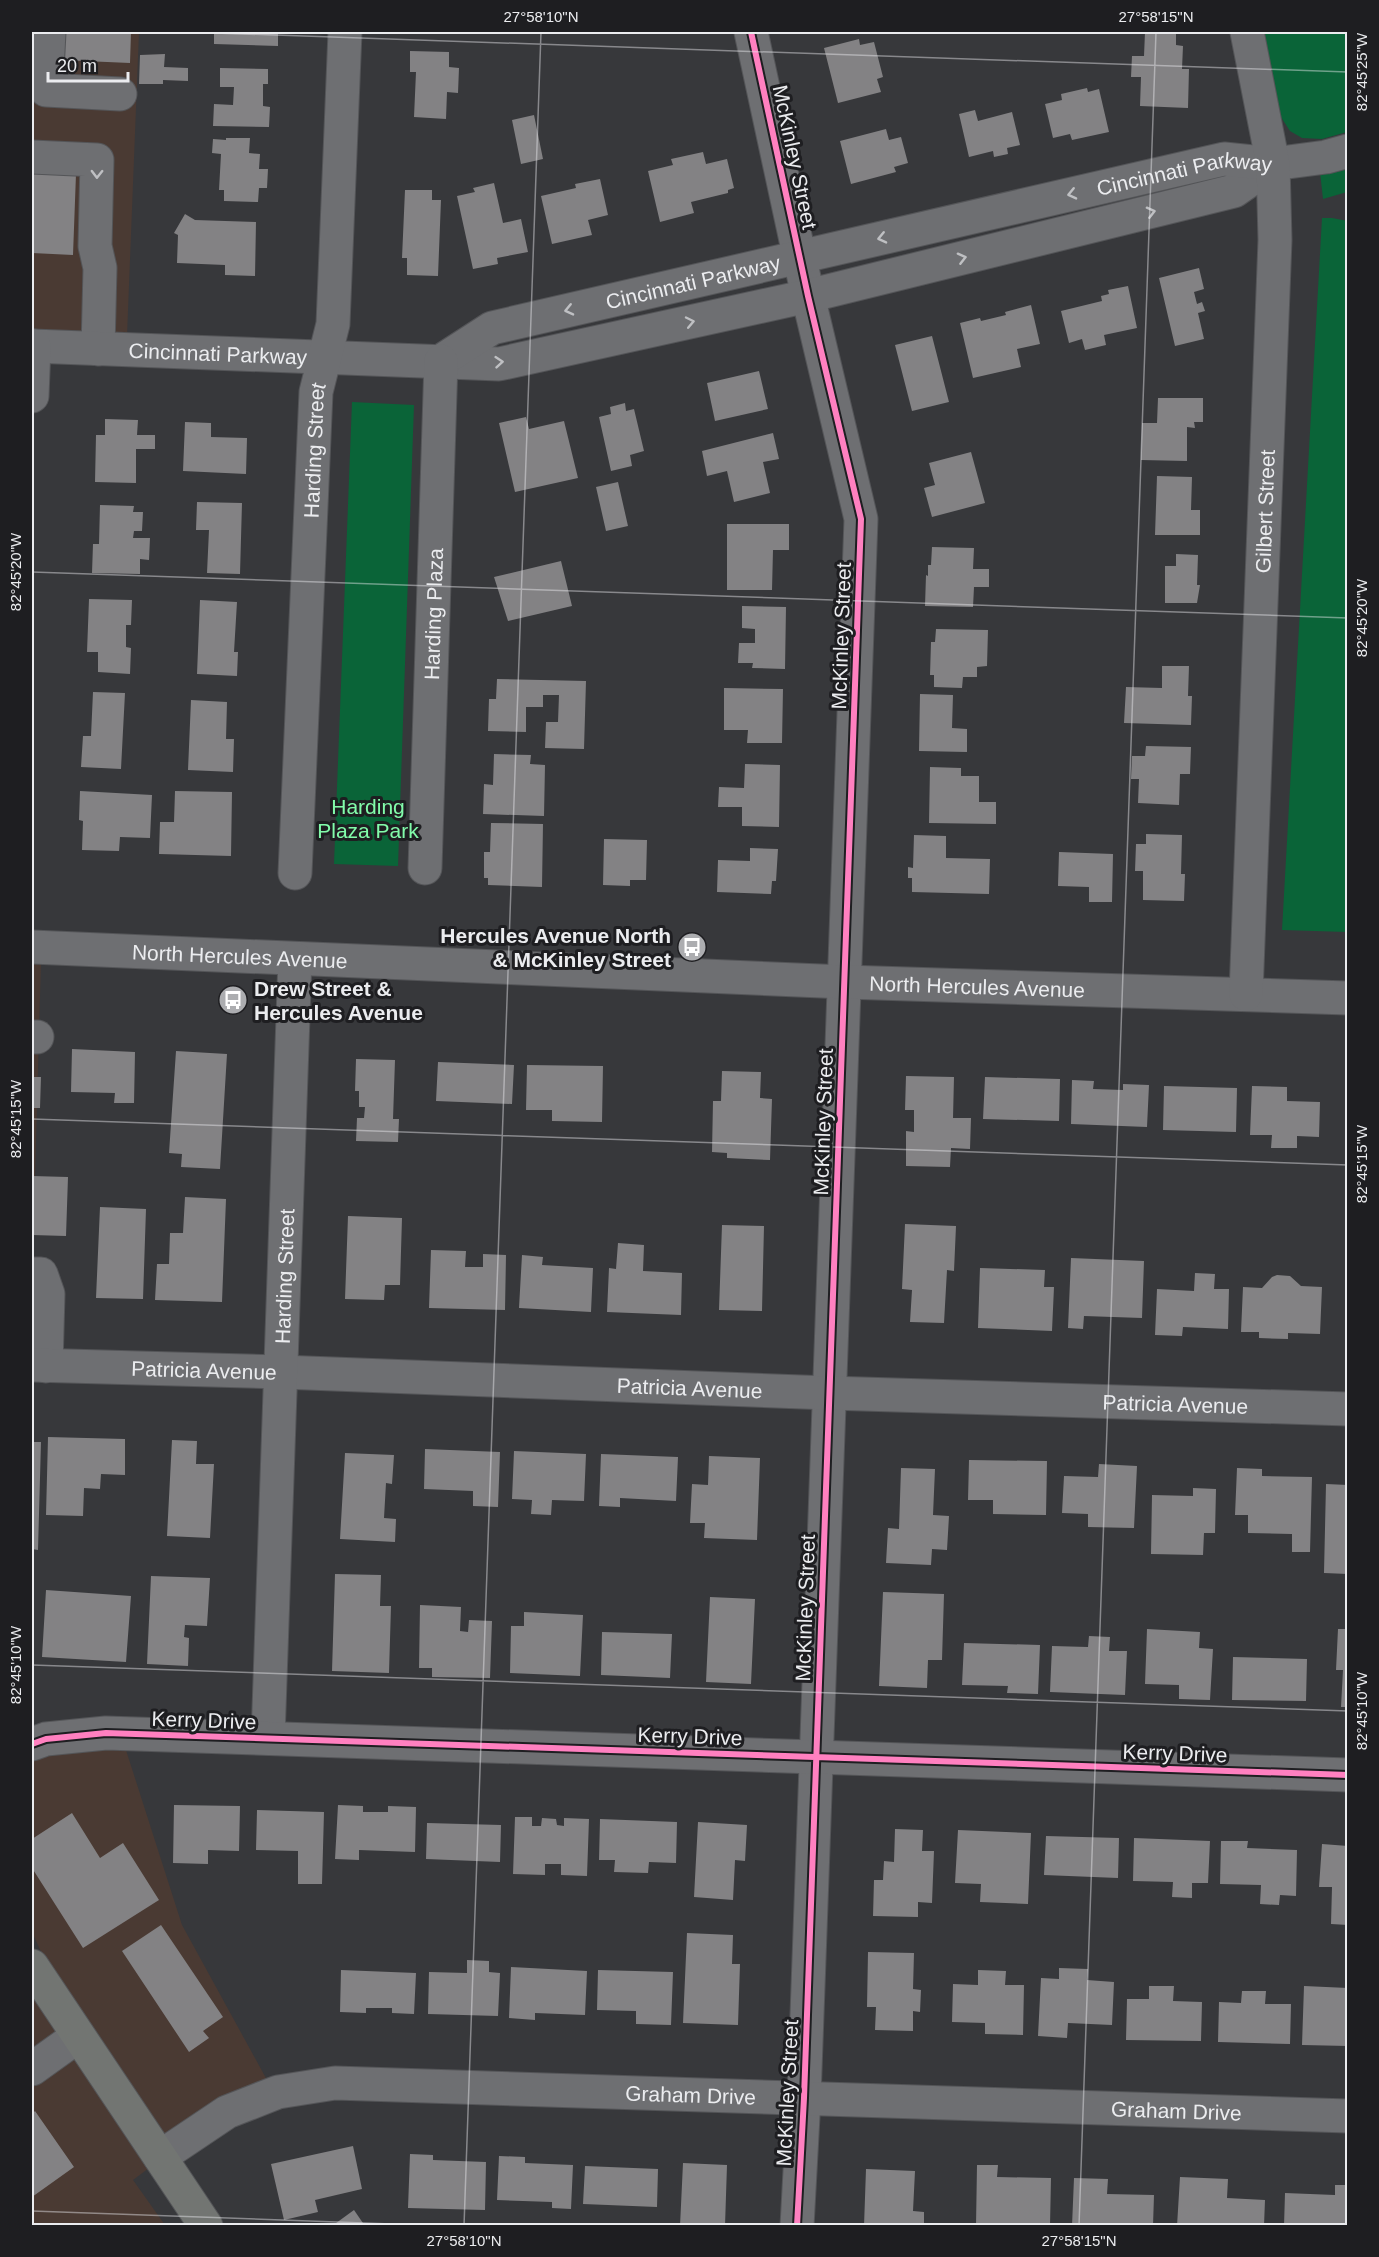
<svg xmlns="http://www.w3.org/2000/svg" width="1379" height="2257" viewBox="0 0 1379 2257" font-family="Helvetica,sans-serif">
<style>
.commercial{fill:#4a3a33}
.green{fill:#0a6438}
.building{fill:#838284}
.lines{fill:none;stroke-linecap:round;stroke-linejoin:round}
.minor-casing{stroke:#545558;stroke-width:35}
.major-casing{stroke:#545558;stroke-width:35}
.minor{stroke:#6e6f72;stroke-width:33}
.major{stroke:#727572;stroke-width:33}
.cycleway-casing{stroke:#1e1e21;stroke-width:10}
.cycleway{stroke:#ff80c0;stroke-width:6}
.oneway{stroke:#bfc0c3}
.ticks{fill:none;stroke:#ebecef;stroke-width:1.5;stroke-opacity:0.45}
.labels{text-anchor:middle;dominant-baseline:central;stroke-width:6;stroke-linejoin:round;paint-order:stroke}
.street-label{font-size:21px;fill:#ebecef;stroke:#1e1e21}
.park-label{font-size:21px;fill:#82fbaa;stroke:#1e1e21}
.poi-label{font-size:21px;font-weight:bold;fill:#ebecef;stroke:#1e1e21;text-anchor:end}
.neatline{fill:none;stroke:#ebecef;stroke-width:2}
.ticks-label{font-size:15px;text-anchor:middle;fill:#ebecef}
</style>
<rect width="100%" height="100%" fill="#37383b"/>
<path class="commercial" d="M32,32H139L127,336L32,332Z
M32,961H41L32,1287Z
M125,1747L182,1925L267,2080L165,2137L48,1967L32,1932V1759L50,1753Z
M32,1995L149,2168L133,2180L165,2225H32Z"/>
<path class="green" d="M1262,32H1347V132L1322,139L1302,138L1290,131L1279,114Z
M1347,166V192L1323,199L1320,172Z
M1322,218H1332L1348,221L1347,932L1282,930Z
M352,402L414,405L398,866L334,864Z"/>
<path class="building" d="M62,32H131L130,63L61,60Z
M214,32H278V46L214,44Z
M1145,32H1176V45L1183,46L1182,69H1189L1188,108L1140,106L1141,77H1131L1132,56H1144Z
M859,39L860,45L874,42L883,77L877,79L881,92L838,103L824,48Z
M410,51L449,52V67L459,68L458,93L447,92L446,119L414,117L416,72H410Z
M165,54L164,67L188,68V81L163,80V84H139L140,55Z
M220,68L268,69V84H263V106L270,107L269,127L213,126L214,104L233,105L234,87H220Z
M1087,88L1088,92L1099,89L1109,132L1072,140L1070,134L1053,138L1045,104L1062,100L1061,94Z
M975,110L978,121L1012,112L1020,145L1007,148L1008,154L994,157L993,151L969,157L959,114Z
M534,115L543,159L521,164L512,120Z
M886,129L889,140L901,137L908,163L894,167L896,172L851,184L840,141Z
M226,138H250L249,153L260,154L259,169H268L267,188H259L258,202L224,201V190H219L221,154L212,153L213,139L226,140Z
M703,152L706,164L727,159L734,188L728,190V193L691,202L694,213L660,222L648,171L673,165L671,159Z
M32,172L76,174L73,255L32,253Z
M600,179L608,215L588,220L592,235L552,244L541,196L576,188L575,184Z
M494,183L503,223L521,219L528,252L497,258L498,264L473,269L457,196L475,192L473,188Z
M405,190H432V200H441L438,276L407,275V258H402Z
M185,214L195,220L256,222L255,276L225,275V265L177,263L178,235L174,233Z
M1199,268L1204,289L1194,292L1197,304L1202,302L1205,311L1198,313L1204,339L1175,346L1159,278Z
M1128,286L1137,328L1104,335L1106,345L1085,350L1082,339L1069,343L1061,311L1102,301L1101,296L1109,294L1108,290Z
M1031,305L1040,344L1017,349L1021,367L973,378L960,323L980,318L981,321L1006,315L1005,312Z
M932,336L949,402L912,411L895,345Z
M759,371L768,409L715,421L707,383Z
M1158,398H1203V422H1194L1195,428L1187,427V461L1141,460L1142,423H1157Z
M625,403L626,411L634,409L644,451L630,455L632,466L611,471L599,417L611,414L610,407Z
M526,417L529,429L564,421L578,478L515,492L499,423Z
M105,419L138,420L137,435H155V449H136V483L95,482L96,435H105Z
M185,422L211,423V437L247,438L246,474L183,471Z
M773,433L779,459L763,462L770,493L734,502L727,471L707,476L702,451Z
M971,452L985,503L932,517L924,488L935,485L929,463Z
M1157,476L1192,477L1191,510H1200V535H1155Z
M618,482L628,526L606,531L596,487Z
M197,502L242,503L240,574L207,573L209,530H196Z
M100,505L134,506L133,512H143L142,531H134L133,538H150L149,560L140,559V574L92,573L93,544H99Z
M727,524H789V550H773L772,590H727Z
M932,547L974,548L973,569H989V587H974L973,607L925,606L926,575L928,576V565H931Z
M1176,554L1198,555L1197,585H1200L1197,603H1165V566H1176Z
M561,561L572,606L508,621L494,577Z
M89,599L132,600L131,625H126V647L131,648L130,674L98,672V652H87Z
M200,600L237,602L234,652H238L237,676L197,674Z
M742,606L786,607L785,669L752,668L753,663H738L739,643H755V629L742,628Z
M936,629L988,630L987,666L977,667V677H963L962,688L934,687V675H930L931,642H935Z
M1162,666H1189L1188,696H1192L1191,725L1124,723L1126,687L1162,688Z
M497,679L586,681L584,749L545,748L546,722H558L559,695H543V707H526V732L488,731L489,699H496Z
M724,688L783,689L782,743H747L748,730H724Z
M93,692L125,693L121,769L81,767L83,736H91Z
M920,694L953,695L952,728L967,729V752L919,751Z
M191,700L227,702L226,739H234L233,772L188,770Z
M1146,746L1191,747L1190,774H1180L1179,805L1138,803L1139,779H1131L1132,756H1145Z
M494,754L531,755L530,764L545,765L544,816L483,814L484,784L493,785Z
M745,764L780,765L779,827L742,826V807H718L719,787L744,788Z
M930,767L961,768V776H979V802H996V824L929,823Z
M80,791L152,795L150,838L120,837L119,851L82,850L83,821L79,820Z
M175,791L232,792L231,856L159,854L160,822H174Z
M491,823L543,824L542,887L488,885V878H484V852H490Z
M1146,834L1182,835L1181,874H1185L1184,901L1143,900V871H1135L1136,844H1146Z
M914,835L946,836V858L990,859L989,894L912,892V878H908V867L913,868Z
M604,839L647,840L646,880H630V886L603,885Z
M750,848L778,849L776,881H772L771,894L717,892L718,860L750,861Z
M1059,852L1113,854L1112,902H1089V887L1058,886Z
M72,1049L135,1052L134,1103H114L115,1093L71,1092Z
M176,1051L227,1054L220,1169L181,1167L182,1154L169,1153Z
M356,1059L395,1060L393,1119H399L398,1142L356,1141L357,1118H364L365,1107H359V1091H355Z
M438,1062L514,1065L512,1104L436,1101Z
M527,1065L603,1066L602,1122L552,1121V1110H526Z
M722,1071L761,1072L760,1098L772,1099L770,1160L727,1158V1153L712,1152L713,1101H721Z
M906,1076L954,1077L953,1118H971L970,1149L951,1148L950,1167L906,1166V1131L914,1132V1110H905Z
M32,1077H41L40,1108H32Z
M985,1077L1060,1079L1059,1121L983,1119Z
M1072,1080L1094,1081L1093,1089L1123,1090V1084L1149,1085L1147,1127L1071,1124Z
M1164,1086L1237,1088L1236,1132L1163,1130Z
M1252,1086L1287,1087V1101L1320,1102L1319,1137L1297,1136V1148H1271L1272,1135H1250Z
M32,1176L68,1177L66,1236L32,1235Z
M185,1197L226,1199L222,1302L155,1300L157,1264H169L170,1233H183Z
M100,1207L146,1209L143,1299L96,1298Z
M348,1216L402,1218L400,1285H385L384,1300L345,1299Z
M905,1224L956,1226L954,1271L947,1270L944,1323L910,1322L912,1290L902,1289Z
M722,1225L764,1226L762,1311L719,1310Z
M618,1243L644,1245L643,1271L682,1273L681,1315L607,1312L609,1268L616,1269Z
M431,1250L466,1251L465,1267H483V1254L506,1255L505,1310L429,1308Z
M522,1255L543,1257L542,1265L593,1268L591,1312L519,1308Z
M1071,1258L1144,1261L1142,1318L1084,1316L1083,1329L1068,1328Z
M980,1268L1045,1270L1044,1287H1054L1052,1331L978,1328Z
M1195,1273L1215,1274L1214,1289H1229L1228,1329L1183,1327L1182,1336L1155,1335L1157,1289L1194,1291Z
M1277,1275L1290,1276L1301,1286L1322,1287L1320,1334L1288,1333V1339L1259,1338V1332H1241L1243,1287L1262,1288L1272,1277Z
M48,1437L125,1439V1475L101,1474L100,1489L84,1488L83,1516L46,1515Z
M172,1440L197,1441L196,1464H214L210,1538L167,1536Z
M32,1442H41L38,1550L32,1549Z
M425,1449L500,1452L498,1507L473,1506V1491L424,1489Z
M514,1451L586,1454L584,1501L552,1500L551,1515L531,1514L532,1500L512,1499Z
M345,1453L394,1455L392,1484L386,1483L384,1518L396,1519L395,1542L340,1539Z
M601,1454L678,1457L676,1501L620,1498V1507L599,1506Z
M709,1456L760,1458L757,1540L704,1538L705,1523H690L692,1484L708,1485Z
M969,1460L1047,1461L1046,1515L993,1514V1500H968Z
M1099,1464L1137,1466L1134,1528L1088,1527V1514L1062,1513L1064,1476L1098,1477Z
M901,1468L935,1469L933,1515L949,1516L947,1550L932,1549L931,1565L886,1563L888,1528L899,1529Z
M1237,1468L1262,1469V1476L1312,1477L1310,1552H1292V1534L1248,1533V1515H1235Z
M1326,1484L1348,1485V1574L1324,1573Z
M1193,1488L1216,1489L1215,1533H1204L1203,1555L1151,1554L1152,1495L1193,1496Z
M335,1574L381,1575L380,1606H391L389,1673L332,1671Z
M151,1576L210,1578L207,1626L185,1625L184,1637L189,1638L188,1666L147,1664Z
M46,1590L131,1596L126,1662L42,1657Z
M883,1592L944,1594L942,1660H928L927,1688L879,1686Z
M710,1597L755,1599L751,1684L706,1682Z
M420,1605L461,1607L460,1631L468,1632L469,1620L492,1621L490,1678L432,1677V1668H419Z
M524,1612L583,1615L580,1676L510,1673L511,1626H524Z
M1147,1629L1200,1632L1199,1648L1213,1649L1210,1700L1179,1699V1685L1145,1684Z
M1338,1629H1348V1707H1341L1343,1670H1336Z
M602,1632L672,1634L670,1678L601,1675Z
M1089,1636L1110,1637L1109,1651H1127L1125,1695L1050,1692L1052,1646L1088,1647Z
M964,1643L1040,1645L1038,1694L1007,1693L1008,1686L962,1685Z
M1233,1657L1307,1659L1306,1701L1232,1700Z
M174,1805L240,1806L239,1851L208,1850V1864L173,1863Z
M338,1805L363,1806V1812H388V1806L416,1807L415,1852L359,1850V1860L335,1859Z
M257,1810L324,1812L322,1884H298V1851L256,1850Z
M72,1813L100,1858L123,1843L159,1900L83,1948L32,1868V1839Z
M515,1817H532V1826H541L542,1818L556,1819L557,1825L564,1826V1818L589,1819L587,1876L561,1875V1864H545V1875L513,1874Z
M600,1819L677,1822L676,1863L649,1862L648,1873L614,1872L615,1860H599Z
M698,1822L747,1825L745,1861L735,1860L733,1900L694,1897Z
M427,1823L501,1825L500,1862L426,1859Z
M895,1829L923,1830L922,1851H934L932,1903L918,1902V1917L873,1916L874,1880H883L884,1861L894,1862Z
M958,1830L1031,1833L1028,1904L980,1902L981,1884L955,1883Z
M1046,1836L1119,1838L1118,1878L1044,1875Z
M1134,1838L1210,1841L1208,1883H1192V1898L1172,1897L1173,1882L1133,1881Z
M1221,1841H1248L1247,1848L1297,1850L1296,1896L1280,1895L1279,1905L1260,1904L1261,1885L1220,1884Z
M1322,1844L1348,1846V1925L1331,1924L1332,1887H1319Z
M161,1925L223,2017L203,2031L209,2038L189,2052L122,1951Z
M687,1933L733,1935L732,1964H740L738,2025L683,2023Z
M868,1952L914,1953L913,1989L921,1990L920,2012L913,2011V2031L875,2030L876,2007H867Z
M467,1960L489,1961V1972L500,1973L498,2016L428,2014L429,1972L467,1973Z
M511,1967L587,1971L585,2015L535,2013V2020L509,2018Z
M1059,1968L1088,1969L1087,1980L1114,1982L1112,2025L1068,2023L1067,2038L1038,2036L1041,1978L1059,1979Z
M341,1970L416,1973L414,2014L392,2013V2008H366V2013L340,2012Z
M598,1970L673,1972L671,2025L636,2024V2011L597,2010Z
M978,1970L1006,1971L1005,1985H1024L1023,2035L985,2034V2023L952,2022L953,1984L978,1985Z
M1149,1986H1174L1173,2001L1202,2002L1201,2041L1126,2040L1127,1999H1149Z
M1304,1986L1348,1988V2046L1302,2045Z
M1242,1991H1266L1265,2004H1291L1290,2044L1218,2042L1219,2002L1241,2003Z
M35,2111L74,2167L32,2197V2114Z
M353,2146L362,2189L315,2200L318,2212L284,2220L271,2164Z
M410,2154L433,2155V2160L486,2162L485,2210L408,2208Z
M499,2156L525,2157V2163L573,2165L571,2209L552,2208V2202L497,2200Z
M683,2163L727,2165L725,2226H680Z
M977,2165H998L997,2177L1051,2178L1050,2226H976Z
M585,2166L658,2169L657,2207L583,2204Z
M866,2169L915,2171L913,2211L924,2212V2226H864Z
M1180,2177L1228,2179L1227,2198L1265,2200L1264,2226H1177Z
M1074,2178L1108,2179L1107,2194L1154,2195L1153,2226H1072Z
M1335,2185H1348V2226H1284L1285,2193L1335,2195Z
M354,2210L365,2226H332Z"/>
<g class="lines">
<g class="minor-casing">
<g id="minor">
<path d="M49,32L46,90L120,94"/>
<path d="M751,32L808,296L861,519L804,2098L797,2226"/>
<path d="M32,157L97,160L95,246L100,268L98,349"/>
<path id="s1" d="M32,346L499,364L808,296L1234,191L1273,164"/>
<path id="s2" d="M441,361L492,328L1224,159L1273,164L1326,157L1348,151"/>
<path d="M32,396L34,346"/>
<path id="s3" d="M425,868L441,361"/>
<path id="s4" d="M295,873L316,392L333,324L345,32"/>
<path id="s5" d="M32,947L845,982L1348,998"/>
<path id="s6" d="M1246,994L1275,240L1273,164L1247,32"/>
<path d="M32,1037H37"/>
<path d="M32,1274H41L48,1294L46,1366"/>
<path id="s7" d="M32,1365L281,1372L829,1393L1348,1409"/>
<path id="s8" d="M268,1738L295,959"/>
<path d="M32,1744L46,1739L106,1733L1348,1775"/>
<path d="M32,2069L78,2036"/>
<path id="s9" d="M160,2157L227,2112L278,2092L335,2083L1348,2116"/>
</g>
</g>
<g class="major-casing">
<path id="major" d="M32,1966L206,2226"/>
</g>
<use href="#minor" class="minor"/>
<use href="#major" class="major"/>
<g class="cycleway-casing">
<path id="cycleway" d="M751,32L808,296L861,519L804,2098L797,2226
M32,1744L46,1739L106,1733L1348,1775"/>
</g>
<use href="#cycleway" class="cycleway"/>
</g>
<defs><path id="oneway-chevron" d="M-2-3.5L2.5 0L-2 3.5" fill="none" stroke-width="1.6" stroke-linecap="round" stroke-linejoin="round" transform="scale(1.5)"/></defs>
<g class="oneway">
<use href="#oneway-chevron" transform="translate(97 174) rotate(91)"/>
<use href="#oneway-chevron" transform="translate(1072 194) rotate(167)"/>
<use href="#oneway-chevron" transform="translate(1151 212) rotate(-14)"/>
<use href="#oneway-chevron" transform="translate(882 238) rotate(167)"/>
<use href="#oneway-chevron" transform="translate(962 258) rotate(-14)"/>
<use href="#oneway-chevron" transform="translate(569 310) rotate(167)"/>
<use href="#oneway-chevron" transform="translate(690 322) rotate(-12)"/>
<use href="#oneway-chevron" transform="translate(499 362) rotate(-5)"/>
</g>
<path class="ticks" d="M186,32L1348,72M32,572L1348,618M32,1119L1348,1165M32,1665L1348,1711M32,2211L447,2226M464,2226L541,32M1079,2226L1156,32"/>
<defs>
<g id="bus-disc" transform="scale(1.5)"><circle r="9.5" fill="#acadb0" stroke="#1e1e21"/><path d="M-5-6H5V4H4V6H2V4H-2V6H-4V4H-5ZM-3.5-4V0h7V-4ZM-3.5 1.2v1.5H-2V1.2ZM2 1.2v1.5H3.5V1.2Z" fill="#fff"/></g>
</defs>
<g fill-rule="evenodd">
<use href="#bus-disc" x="692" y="947"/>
<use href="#bus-disc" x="233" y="1000"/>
</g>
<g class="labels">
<g class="street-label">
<text transform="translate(795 157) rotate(78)">McKinley Street</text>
<text stroke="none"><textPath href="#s2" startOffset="771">Cincinnati Parkway</textPath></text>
<text stroke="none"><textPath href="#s2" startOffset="267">Cincinnati Parkway</textPath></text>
<text stroke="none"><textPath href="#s1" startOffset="186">Cincinnati Parkway</textPath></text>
<text stroke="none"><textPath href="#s4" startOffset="423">Harding Street</textPath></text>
<text stroke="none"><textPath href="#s6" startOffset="483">Gilbert Street</textPath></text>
<text stroke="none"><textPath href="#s3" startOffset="254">Harding Plaza</textPath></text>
<text transform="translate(841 636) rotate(-88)">McKinley Street</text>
<text stroke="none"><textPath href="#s5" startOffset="208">North Hercules Avenue</textPath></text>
<text stroke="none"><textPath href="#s5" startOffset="946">North Hercules Avenue</textPath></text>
<text transform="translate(823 1122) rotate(-88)">McKinley Street</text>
<text stroke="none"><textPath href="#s8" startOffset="462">Harding Street</textPath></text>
<text stroke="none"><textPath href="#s7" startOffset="172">Patricia Avenue</textPath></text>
<text stroke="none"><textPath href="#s7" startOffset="658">Patricia Avenue</textPath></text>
<text stroke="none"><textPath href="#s7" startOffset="1144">Patricia Avenue</textPath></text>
<text transform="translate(805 1608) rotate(-88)">McKinley Street</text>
<text transform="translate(204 1720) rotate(2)">Kerry Drive</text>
<text transform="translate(690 1736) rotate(2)">Kerry Drive</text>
<text transform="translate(1175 1753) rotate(2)">Kerry Drive</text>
<text transform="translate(787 2093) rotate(-87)">McKinley Street</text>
<text stroke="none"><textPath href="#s9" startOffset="549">Graham Drive</textPath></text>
<text stroke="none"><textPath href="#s9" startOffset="1035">Graham Drive</textPath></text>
</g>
<g class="park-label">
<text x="368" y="806">Harding<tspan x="368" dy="24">Plaza Park</tspan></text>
</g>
<g class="poi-label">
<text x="671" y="935">Hercules Avenue North<tspan x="671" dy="24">&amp; McKinley Street</tspan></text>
<text x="254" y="988" text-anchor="start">Drew Street &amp;<tspan x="254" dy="24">Hercules Avenue</tspan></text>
</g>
</g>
<rect width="1379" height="2257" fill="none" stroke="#1e1e21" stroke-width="66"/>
<path d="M48 72v9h80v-9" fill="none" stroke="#ebecef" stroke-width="3"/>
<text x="57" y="72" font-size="18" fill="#ebecef" stroke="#1e1e21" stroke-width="4.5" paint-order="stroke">20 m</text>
<rect x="33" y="33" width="1313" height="2191" class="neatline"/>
<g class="ticks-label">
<text x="541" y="22">27°58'10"N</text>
<text x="1156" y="22">27°58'15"N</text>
<text transform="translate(1362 72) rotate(-90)" y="5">82°45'25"W</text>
<text transform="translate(16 572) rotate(-90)" y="5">82°45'20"W</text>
<text transform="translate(1362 618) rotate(-90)" y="5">82°45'20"W</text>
<text transform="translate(16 1119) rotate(-90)" y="5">82°45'15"W</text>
<text transform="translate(1362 1164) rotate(-90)" y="5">82°45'15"W</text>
<text transform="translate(16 1665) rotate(-90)" y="5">82°45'10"W</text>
<text transform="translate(1362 1711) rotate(-90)" y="5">82°45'10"W</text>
<text x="464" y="2246">27°58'10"N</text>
<text x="1079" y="2246">27°58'15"N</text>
</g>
</svg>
